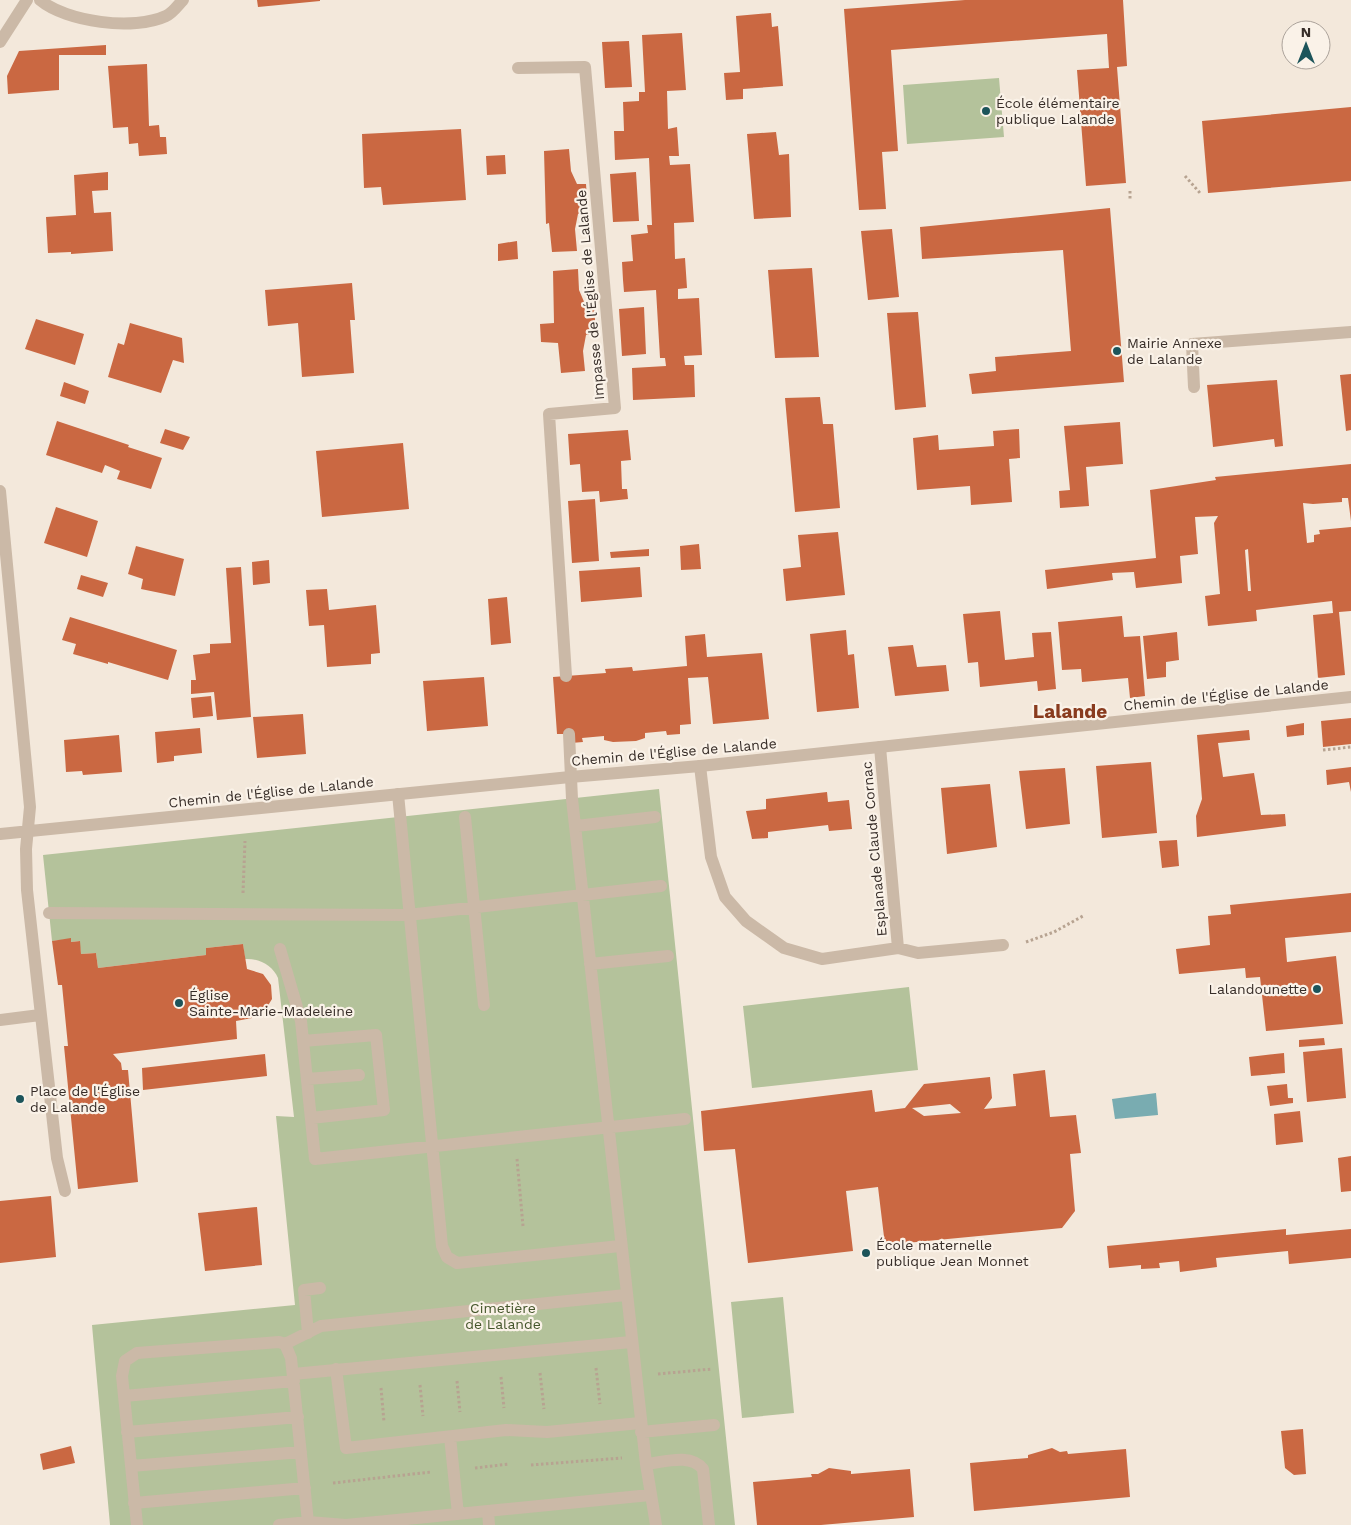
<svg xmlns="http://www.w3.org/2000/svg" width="1351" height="1525" viewBox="0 0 1351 1525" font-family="'Work Sans',sans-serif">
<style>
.green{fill:#b4c29b}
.water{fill:#79acb1}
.building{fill:#ca6842;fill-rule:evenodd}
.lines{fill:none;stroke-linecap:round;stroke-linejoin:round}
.path{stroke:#b7a391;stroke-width:3;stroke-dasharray:2.5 2.5;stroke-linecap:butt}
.service{stroke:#cbb9a7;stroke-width:12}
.minor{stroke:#cbb9a7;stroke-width:12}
.poi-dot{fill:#1c545a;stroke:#faf2e8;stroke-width:2}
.labels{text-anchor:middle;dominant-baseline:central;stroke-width:4.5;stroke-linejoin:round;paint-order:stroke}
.poi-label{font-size:14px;fill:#372d28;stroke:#faf2e8;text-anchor:start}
.street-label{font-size:14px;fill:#372d28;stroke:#faf2e8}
.park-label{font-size:14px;fill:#45562b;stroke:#faf2e8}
.district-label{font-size:19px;font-weight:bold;fill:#893b1e;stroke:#faf2e8}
</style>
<rect width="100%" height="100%" fill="#f3e8db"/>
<path class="green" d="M999,78L1004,137L907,144L903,85Z
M659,789L735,1525H110L92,1325L295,1305L276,1116L294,1117L278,978C273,966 260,958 245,959L243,944L206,948V955L98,968L96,953L81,954L79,941L71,942V939L52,941L43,855Z
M909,987L918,1070L752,1088L743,1006Z
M783,1297L794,1413L742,1418L731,1302Z"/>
<path class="water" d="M1156,1093L1158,1115L1115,1119L1112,1099Z"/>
<path class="building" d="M257,0H320V1L258,7Z
M965,0H1123L1127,66L1117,67L1126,183L1086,186L1077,70L1109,68L1107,34L891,50L898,151L882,152L886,209L859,210L844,9Z
M771,13L772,27L778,26L783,86L743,89V99L726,100L724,73L740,72L736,16Z
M682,33L686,90L667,91L668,129L677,127L679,156H669L670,165L690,164L694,222L674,223L675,259L685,258L687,288L678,289V299L699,298L702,355L684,356L685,365H694L695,397L633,400L632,368L666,366L665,358H660L656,290L624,292L623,280L622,262L633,261L631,235L648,233L647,225H652L649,158L615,160L614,131H624L623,102L639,101V92H645L642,35Z
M629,41L632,87L605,88L602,42Z
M106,45V55H59V90L8,94L7,76L19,51Z
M147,64L149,126L159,125L160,137H166L167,154L139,156L138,143L129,144L128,127L113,128L108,66Z
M1351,107V181L1208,193L1202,121Z
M461,129L466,200L383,205L381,187L364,188L362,134Z
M776,132L779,155L789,154L791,217L754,219L747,134Z
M569,149L571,171L577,184H586L588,214H578L575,229L577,251L552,252L549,223L546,224L544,151Z
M505,155L506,174L487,175L486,156Z
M108,172V190L92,191L94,213L111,212L113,251L71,254V252L48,253L46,217L76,215L74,175Z
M636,172L639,221L613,222L610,174Z
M1110,208L1124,382L972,394L969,374L996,371L995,357L1071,351L1063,250L922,259L920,227Z
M892,229L899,297L868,300L861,231Z
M517,241L518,259L498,261V244Z
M812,268L819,357L775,358L768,270Z
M578,269L579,290L585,304H594L596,335H586L583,351L585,371L561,373L558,343L541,342L540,324L554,323L553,271Z
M352,283L355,320H350L354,373L302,377L298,323L268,326L265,290Z
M644,307L646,354L622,356L619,309Z
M918,312L926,407L895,410L887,313Z
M36,319L84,334L75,365L25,349Z
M130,323L182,338L184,363L173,360L161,393L108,377L118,343L124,345Z
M1351,374V430L1346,431L1340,375Z
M1277,380L1283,446L1275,447L1274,439L1213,447L1207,385Z
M64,382L89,391L85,404L60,396Z
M820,397L823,424H833L840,508L795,512L785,398Z
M57,421L129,445L128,447L162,458L151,489L117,479L120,471L105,465L102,473L46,455Z
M1120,422L1123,464L1086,467L1089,506L1060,508L1059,491L1070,490L1064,426Z
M165,429L190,437L183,450L160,443Z
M1019,429L1020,458L1009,459L1012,502L971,505L970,486L917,490L913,438L938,435L939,450L994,446L993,431Z
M628,430L631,460L621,461L622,489H627L628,499L600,502L599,491L582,492L580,464L570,465L568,434Z
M403,443L409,509L322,517L316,451Z
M1351,464V521L1348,498H1342V502L1313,504L1303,503L1307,543L1314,542V535L1320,534L1319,530L1351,527V611L1339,612L1345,675L1318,678L1313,615L1333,613L1332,601L1256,610L1257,621L1208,626L1205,596L1220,594L1214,523L1218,516L1195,517L1198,554L1180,556L1182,583L1136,588L1134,572L1112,573L1113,580L1047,589L1045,570L1156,558L1150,490L1216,480L1215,477ZM1248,549L1251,591H1248L1245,550Z
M595,499L599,561L572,563L568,501Z
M56,507L98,521L87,557L44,543Z
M838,532L845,595L786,601L783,569L801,567L798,535Z
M699,544L701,569L681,570L680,546Z
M136,546L184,559L175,596L141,589L143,579L128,574Z
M649,549V556L611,558L610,552Z
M269,560L270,583L253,585L252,562Z
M241,567L251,717L217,720L214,692L191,694V680H196L193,655L210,653V644L231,643L226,568Z
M640,567L642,597L581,602L579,571Z
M81,575L108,583L103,597L77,589Z
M327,589L329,610L376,605L380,653L371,654V664L327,667L324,625L309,626L306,590Z
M507,597L511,643L491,645L488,599Z
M1000,611L1005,660L1034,657L1032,633L1051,632L1056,689L1038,691L1037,681L980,687L978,662L968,663L963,614Z
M1122,616L1124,637L1140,636L1145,696L1130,698L1128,678L1082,682L1081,669L1062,670L1058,622Z
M70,617L177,650L168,680L108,662V664L73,654L76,644L62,640Z
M846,630L848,655L854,654L859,708L817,712L810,634Z
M1177,632L1179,660L1166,662V677L1147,679L1143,636Z
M705,634L707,657L762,653L769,719L713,724L708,677L688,678L691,724L680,725V734L667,735L666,731L645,733V738L636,741L613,742L604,740V736L582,738L583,742L571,743L569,734H557L553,677L606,673L605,669L632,667L633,671L687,666L685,636Z
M913,645L917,667L946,665L949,691L895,696L888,647Z
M484,677L488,726L427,731L423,681Z
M211,696L213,716L193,718L191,698Z
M303,714L306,754L257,758L253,717Z
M1351,718V744L1323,747L1321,721Z
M1304,723V735L1287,737L1286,726Z
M200,728L202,753L174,756V761L157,763L155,732Z
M1249,730L1250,740L1218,743L1223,777L1254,773L1261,815L1285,814L1286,826L1197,837L1196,816L1202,799L1197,735Z
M119,735L122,772L83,775L82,771L66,772L64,740Z
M1151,762L1157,833L1102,838L1096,766Z
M1351,767V792L1349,782L1327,785L1326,770Z
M1065,768L1070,824L1026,829L1019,771Z
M990,784L997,847L947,854L941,788Z
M827,792L828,802L849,800L852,829L829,831L828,825L768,832V838L752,839L746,811L766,809V799Z
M1177,840L1179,866L1162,868L1159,841Z
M1351,893V932L1285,938L1287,962L1336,956L1343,1024L1266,1031L1260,977L1246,978L1245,968L1179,974L1176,949L1210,945L1208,916L1231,914L1230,905Z
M71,938V942L80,941L81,954L96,953L98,968L206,955V948L243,944L247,969L263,974L271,985L272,999L264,1012L252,1018L236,1021L237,1039L113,1054L121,1063L122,1070H128L138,1182L78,1189L64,1046H68L62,985H58L52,941Z
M1324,1038L1325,1045L1299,1047V1040Z
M1342,1048L1346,1098L1307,1102L1303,1052Z
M1284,1053L1285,1073L1251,1076L1249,1057Z
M265,1054L267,1076L143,1090L142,1068Z
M1045,1070L1050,1117L1076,1115L1078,1131L1081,1153L1070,1154L1075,1211L1062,1228L885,1245L878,1187L846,1191L853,1251L748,1263L735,1149L704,1151L701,1111L872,1090L875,1112L905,1108L924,1084L990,1077L992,1098L984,1109L1016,1106L1013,1074ZM950,1104L961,1113L924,1116L912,1108Z
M1287,1084L1288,1098H1293V1103L1270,1106L1267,1086Z
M1300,1111L1303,1142L1276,1145L1274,1114Z
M1351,1156V1191L1341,1192L1338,1158Z
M51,1196L56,1257L0,1263V1201Z
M257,1207L262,1265L205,1271L198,1213Z
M1286,1229V1235L1351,1229V1258L1289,1264L1288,1251L1216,1258L1217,1267L1180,1272L1179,1261L1159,1263L1160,1268L1141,1269V1265L1109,1268L1107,1246Z
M1303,1429L1306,1474L1294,1475L1285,1468L1281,1431Z
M71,1446L75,1463L43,1470L40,1454Z
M1052,1448L1060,1452L1067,1451L1068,1454L1126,1449L1130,1497L974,1511L970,1463L1028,1458V1455Z
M829,1468L851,1471V1474L910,1469L914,1517L821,1525H757L753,1482L812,1477L811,1474H818Z"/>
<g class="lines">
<path class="path" d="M1185,176L1200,193
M1130,191V199
M1323,750L1351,747
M243,893L245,841
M1026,942L1054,932L1083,916
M517,1159L523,1226
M596,1368L600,1404
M540,1373L544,1409
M658,1374L712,1369
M501,1377L504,1408
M457,1381L460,1412
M420,1385L423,1416
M381,1388L384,1422
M531,1465L622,1458
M475,1468L509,1464
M333,1483L431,1472"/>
<path class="service" d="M518,68L585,67L615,408L549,414L566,676
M1194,387L1192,344L1351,332
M569,734L572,799L646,1464
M700,766L711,857L725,897L746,921L784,948L822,959L898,948L880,747
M398,794L442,1246L447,1257L457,1263L620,1246
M465,817L484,1005
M576,826L655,817
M49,913L408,915L661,886
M898,948L918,953L1003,945
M280,949L301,1021L315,1159L685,1119
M590,964L668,956
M303,1041L376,1035L384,1110L311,1118
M307,1079L359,1075
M308,1333L304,1290L320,1288
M285,1344L321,1326L626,1295
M336,1369L346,1448L506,1430L547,1432L640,1423
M293,1374L631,1342
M124,1396L294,1381
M127,1432L298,1417
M641,1432L714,1425
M450,1437L458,1514
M131,1466L301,1452
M134,1503L305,1488
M488,1511L489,1525
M308,1522L346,1525L650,1495
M137,1525L122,1376L125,1361L137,1353L279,1342L285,1344L291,1358L308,1522L279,1525
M656,1525L646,1464C665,1462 690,1453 703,1469L709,1525"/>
<path class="minor" d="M40,0C66,22 134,31 166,16C173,13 178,5 183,0
M0,42L27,0
M0,491L30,807L26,849L27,890L57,1158L65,1191
M0,834L570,777L700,766L1351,697
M0,1020L40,1015"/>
</g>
<g class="poi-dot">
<circle cx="986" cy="111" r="5"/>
<circle cx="1117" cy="351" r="5"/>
<circle cx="1317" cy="989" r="5"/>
<circle cx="179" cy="1003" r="5"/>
<circle cx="20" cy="1099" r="5"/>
<circle cx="866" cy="1253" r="5"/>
</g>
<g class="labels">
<g class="poi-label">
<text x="996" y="103">École élémentaire<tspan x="996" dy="16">publique Lalande</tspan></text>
<text x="1127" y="343">Mairie Annexe<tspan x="1127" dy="16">de Lalande</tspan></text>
<text x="1307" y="989" text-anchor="end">Lalandounette</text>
<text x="189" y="995">Église<tspan x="189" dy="16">Sainte-Marie-Madeleine</tspan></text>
<text x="30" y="1091">Place de l'Église<tspan x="30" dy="16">de Lalande</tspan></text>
<text x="876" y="1245">École maternelle<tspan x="876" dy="16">publique Jean Monnet</tspan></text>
</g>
<g class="street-label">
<text transform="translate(590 295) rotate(-95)">Impasse de l'Église de Lalande</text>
<text transform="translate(1226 695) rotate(-6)">Chemin de l'Église de Lalande</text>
<text transform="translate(674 752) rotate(-5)">Chemin de l'Église de Lalande</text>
<text transform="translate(271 792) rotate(-6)">Chemin de l'Église de Lalande</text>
<text transform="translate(874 849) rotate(-95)">Esplanade Claude Cornac</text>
</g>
<g class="park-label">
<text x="503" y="1308">Cimetière<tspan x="503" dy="16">de Lalande</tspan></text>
</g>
<g class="district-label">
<text x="1070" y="711">Lalande</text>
</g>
</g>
<g transform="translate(1306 45)"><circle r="24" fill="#faf2e8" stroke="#aca39b"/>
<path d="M0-4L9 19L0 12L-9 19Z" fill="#1c545a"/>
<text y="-8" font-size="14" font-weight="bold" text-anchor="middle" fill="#372d28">N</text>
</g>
</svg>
